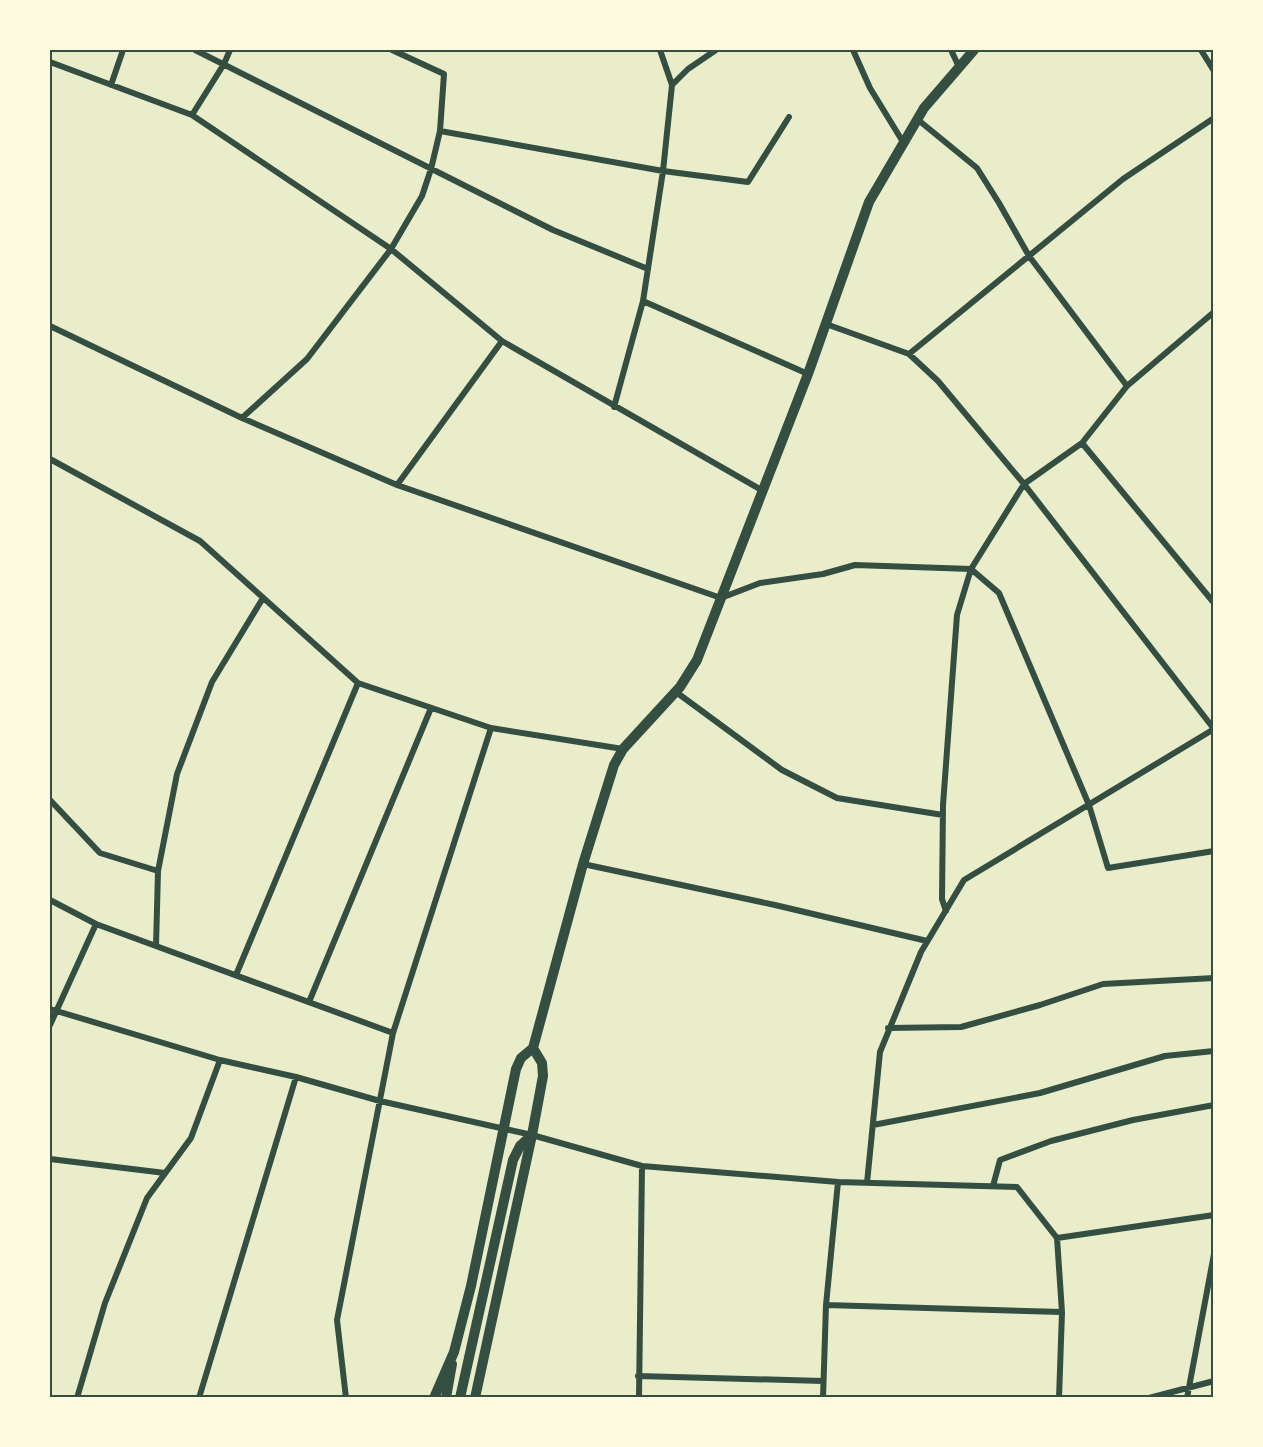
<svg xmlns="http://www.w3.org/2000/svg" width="1263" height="1447" viewBox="0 0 1263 1447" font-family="'Alegreya Sans',sans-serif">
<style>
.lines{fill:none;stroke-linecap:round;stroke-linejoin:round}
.minor{stroke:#344e41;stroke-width:6}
.tertiary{stroke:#344e41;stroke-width:10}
.neatline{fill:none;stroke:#344e41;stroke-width:2}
</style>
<rect width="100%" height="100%" fill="#e9edc9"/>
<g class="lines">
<path class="minor" d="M195,50L553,230L648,269
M660,50L672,85
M853,50L870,88L903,142
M951,50L959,67
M1201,50L1214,71
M50,62L192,115L391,249L502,341L763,491
M111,85L123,50
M192,115L224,64L230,50
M917,119L977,168L999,203L1029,256L1127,386
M440,131L663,171L748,182L789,117
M643,301L808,374
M826,324L909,354L1123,179L1214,118
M50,326L242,418L397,485L721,598L760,583L823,574L855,565L971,569L999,593L1089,805L1108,868L1214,851
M909,354L938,381L1024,484L1214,729
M614,407L643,301L663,171L672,85L688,69L716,50
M242,418L307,359L391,249L422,196L431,169L440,131L444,74L392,50
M1082,443L1214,603
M50,459L200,541L358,683L491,728L623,749
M397,485L502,341
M676,692L782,770L837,798L943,815
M50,800L100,853L158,871
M583,864L775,905L927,941
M50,900L96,924L393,1033
M946,911L942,899L943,805L957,615L971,569L1024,484L1082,443L1127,386L1214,312
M156,946L158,871L177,774L212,682L263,598
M236,975L358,683
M309,1002L431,708
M50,1009L220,1060L296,1077L380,1101L532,1135L642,1166L838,1182L1017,1187L1057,1238L1062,1312L1059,1398
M50,1025L96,924
M888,1028L961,1027L1040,1005L1103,984L1214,978
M873,1125L1040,1093L1165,1056L1214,1051
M50,1159L165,1173
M867,1183L880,1052L921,952L964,880L1214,729
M993,1186L1000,1160L1051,1141L1133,1120L1214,1105
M1057,1238L1214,1215
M826,1305L1062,1312
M638,1376L823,1381
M77,1398L105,1303L147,1198L191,1138L220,1060
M199,1398L296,1077
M346,1398L337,1320L393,1033L491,728
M639,1398L642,1166
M823,1398L826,1305L838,1182
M1149,1398L1214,1381
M1187,1398L1214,1254"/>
<path class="tertiary" d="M434,1398L454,1352L471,1286L516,1069L521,1058L533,1048L583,864L614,765L623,749L680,687L697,660L808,374L869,202L924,108L974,50
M446,1398L452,1364
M460,1398L513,1160L520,1146L532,1135
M475,1398L532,1135L543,1076L542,1063L533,1048"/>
</g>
<rect width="1263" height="1447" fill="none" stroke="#fefae0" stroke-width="102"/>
<rect x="51" y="51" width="1161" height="1345" class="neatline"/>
</svg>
